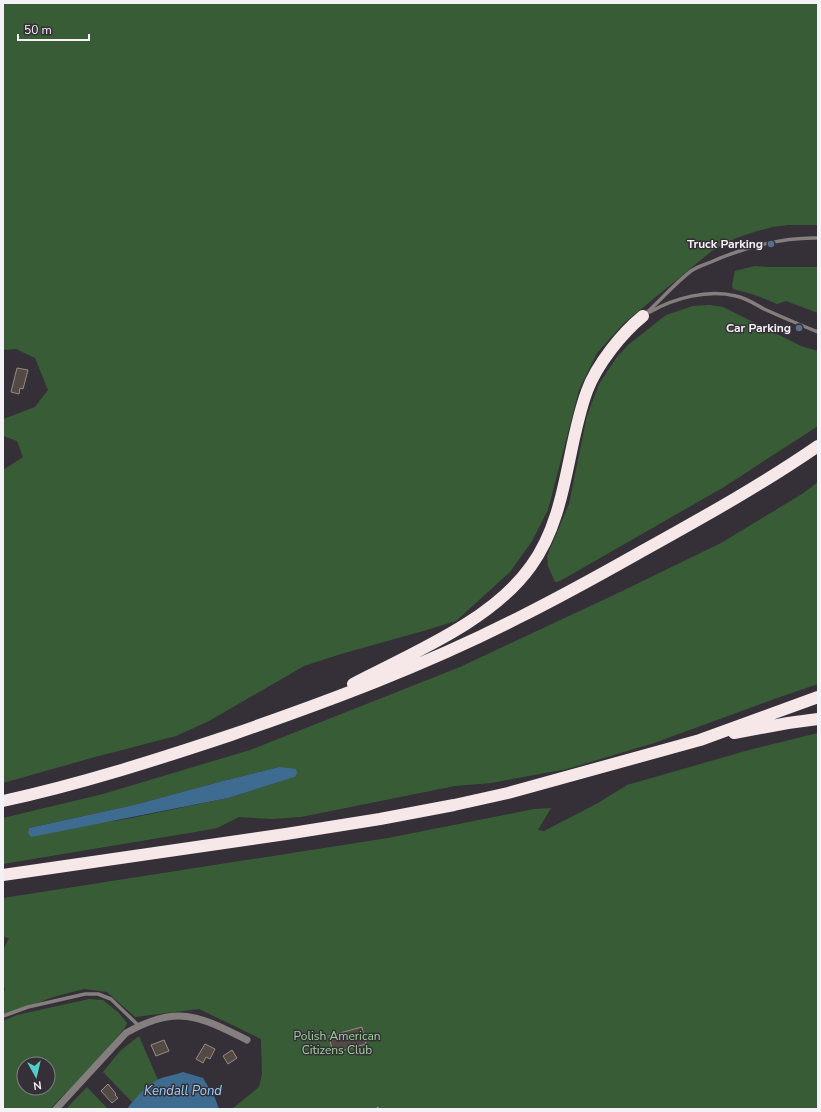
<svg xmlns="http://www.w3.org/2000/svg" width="821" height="1112" viewBox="0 0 821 1112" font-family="'Nunito Sans',sans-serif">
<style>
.green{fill:#385d36;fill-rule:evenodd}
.water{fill:#3e6c90}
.building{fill:#534a44;stroke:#958c84}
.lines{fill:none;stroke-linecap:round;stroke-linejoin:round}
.path{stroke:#979399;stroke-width:1.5;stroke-dasharray:4 2;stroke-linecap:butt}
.service{stroke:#847e7e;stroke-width:3.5}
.minor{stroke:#847e7e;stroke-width:7}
.motorway{stroke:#f6e8e9;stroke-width:12}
.service-dot{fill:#5c6f8a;stroke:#353037;stroke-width:1.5}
.labels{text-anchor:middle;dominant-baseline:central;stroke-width:3;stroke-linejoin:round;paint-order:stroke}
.poi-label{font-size:12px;font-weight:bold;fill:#f5f2f7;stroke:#353037;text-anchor:end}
.park-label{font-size:12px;fill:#9ad596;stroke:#353037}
.water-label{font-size:13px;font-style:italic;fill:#9ad1fd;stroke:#353037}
</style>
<rect width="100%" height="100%" fill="#353037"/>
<path class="green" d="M3,3H818V225H788L773,227L757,231L736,238L713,250L624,323L597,353L579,390L548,510L532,541L510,572L456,621L423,631L341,654L304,666L209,721L176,736L95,757L3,783V470L23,457L17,441L3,436V419L35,407L48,390L35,358L16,349L3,350Z
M755,266L767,267H818V313L786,301L777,304L755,295L733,289L732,285L735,271Z
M710,305L723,307L801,346L818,351V426L724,487L560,581L555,582L548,566L547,556L569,504L587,416L599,384L617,357L628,345L666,315L693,306Z
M818,482V684L780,697L654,743L567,769L491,783L455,786L301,817L272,819L239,817L217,828L195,832L3,864V818L103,794L250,750L460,667L616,594L721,543L802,494ZM279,767L295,777L228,798L127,819L28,833L29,828L134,805L223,781Z
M818,733V1109H232L259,1087L262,1074L261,1039L199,1009L135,1017L107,992L84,989L53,997L3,1016V993L5,990L3,983V950L9,938L3,937V898L388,838L534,809L551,808L538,830L544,831L598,803L627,785L749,750Z
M89,999L103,1000L119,1013L127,1023L124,1029L97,1061L50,1109H3V1021L17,1015ZM24,1064H48V1088H24Z
M139,1036L158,1080L132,1102L103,1072L120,1051Z
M87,1087L108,1109H66Z"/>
<path class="water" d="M279,767L296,769L297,773L295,777L228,798L31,837L28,833L29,828L134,805L223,781Z
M183,1072L203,1078L215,1098L219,1109H127C134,1099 148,1084 159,1079C166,1076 175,1075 183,1072Z"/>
<path class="building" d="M17,368L28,370L23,389L20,388L19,394L11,392Z
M362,1027L366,1044L333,1053L329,1036Z
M164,1040L169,1051L156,1056L151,1045Z
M205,1044L215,1049L210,1059L206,1057L203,1063L196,1059Z
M232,1050L237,1058L228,1064L223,1056Z
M108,1084L116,1094L115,1095L118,1098L112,1103L101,1091Z"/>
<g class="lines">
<path class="path" d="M377,1107L379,1109"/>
<path class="service" d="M650,312C674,298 708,289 736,296C746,298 755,304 764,309C782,317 800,325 818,332
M644,315C660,301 674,284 691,271C697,267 704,265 711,262C742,248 783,237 818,238
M3,1016L28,1007L85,994H98L111,999L139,1026"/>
<path class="minor" d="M56,1109L126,1033C177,1004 199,1016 247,1040"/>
<path class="motorway" d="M353,684C412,653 492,621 531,566C568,515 566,448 587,391C597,364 622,333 643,316
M734,733L788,723L818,719
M3,801C81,784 156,760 231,735C329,701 426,665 518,618C558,598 598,576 637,554C698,520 760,486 818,446
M3,875L286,834L380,819L454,805L508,793L700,740L818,697"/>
</g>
<g class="service-dot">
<circle cx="771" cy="244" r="4"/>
<circle cx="799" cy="328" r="4"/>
</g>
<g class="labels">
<g class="poi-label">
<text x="763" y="244">Truck Parking</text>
<text x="791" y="328">Car Parking</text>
</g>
<g class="park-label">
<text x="337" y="1036">Polish American<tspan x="337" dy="14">Citizens Club</tspan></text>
</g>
<g class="water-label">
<text x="183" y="1091">Kendall Pond</text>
</g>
</g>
<rect width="821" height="1112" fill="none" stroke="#f5f2f7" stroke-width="8"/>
<g transform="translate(36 1076) rotate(172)"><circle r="19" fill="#353037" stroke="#827e84"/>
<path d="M0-3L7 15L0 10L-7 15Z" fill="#54cdc7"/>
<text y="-6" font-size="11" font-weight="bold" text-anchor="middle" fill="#f5f2f7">N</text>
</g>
<path d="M18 34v6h71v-6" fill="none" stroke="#f5f2f7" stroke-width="2"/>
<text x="24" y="34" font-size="12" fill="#f5f2f7" stroke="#353037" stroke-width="3" paint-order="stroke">50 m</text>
</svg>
